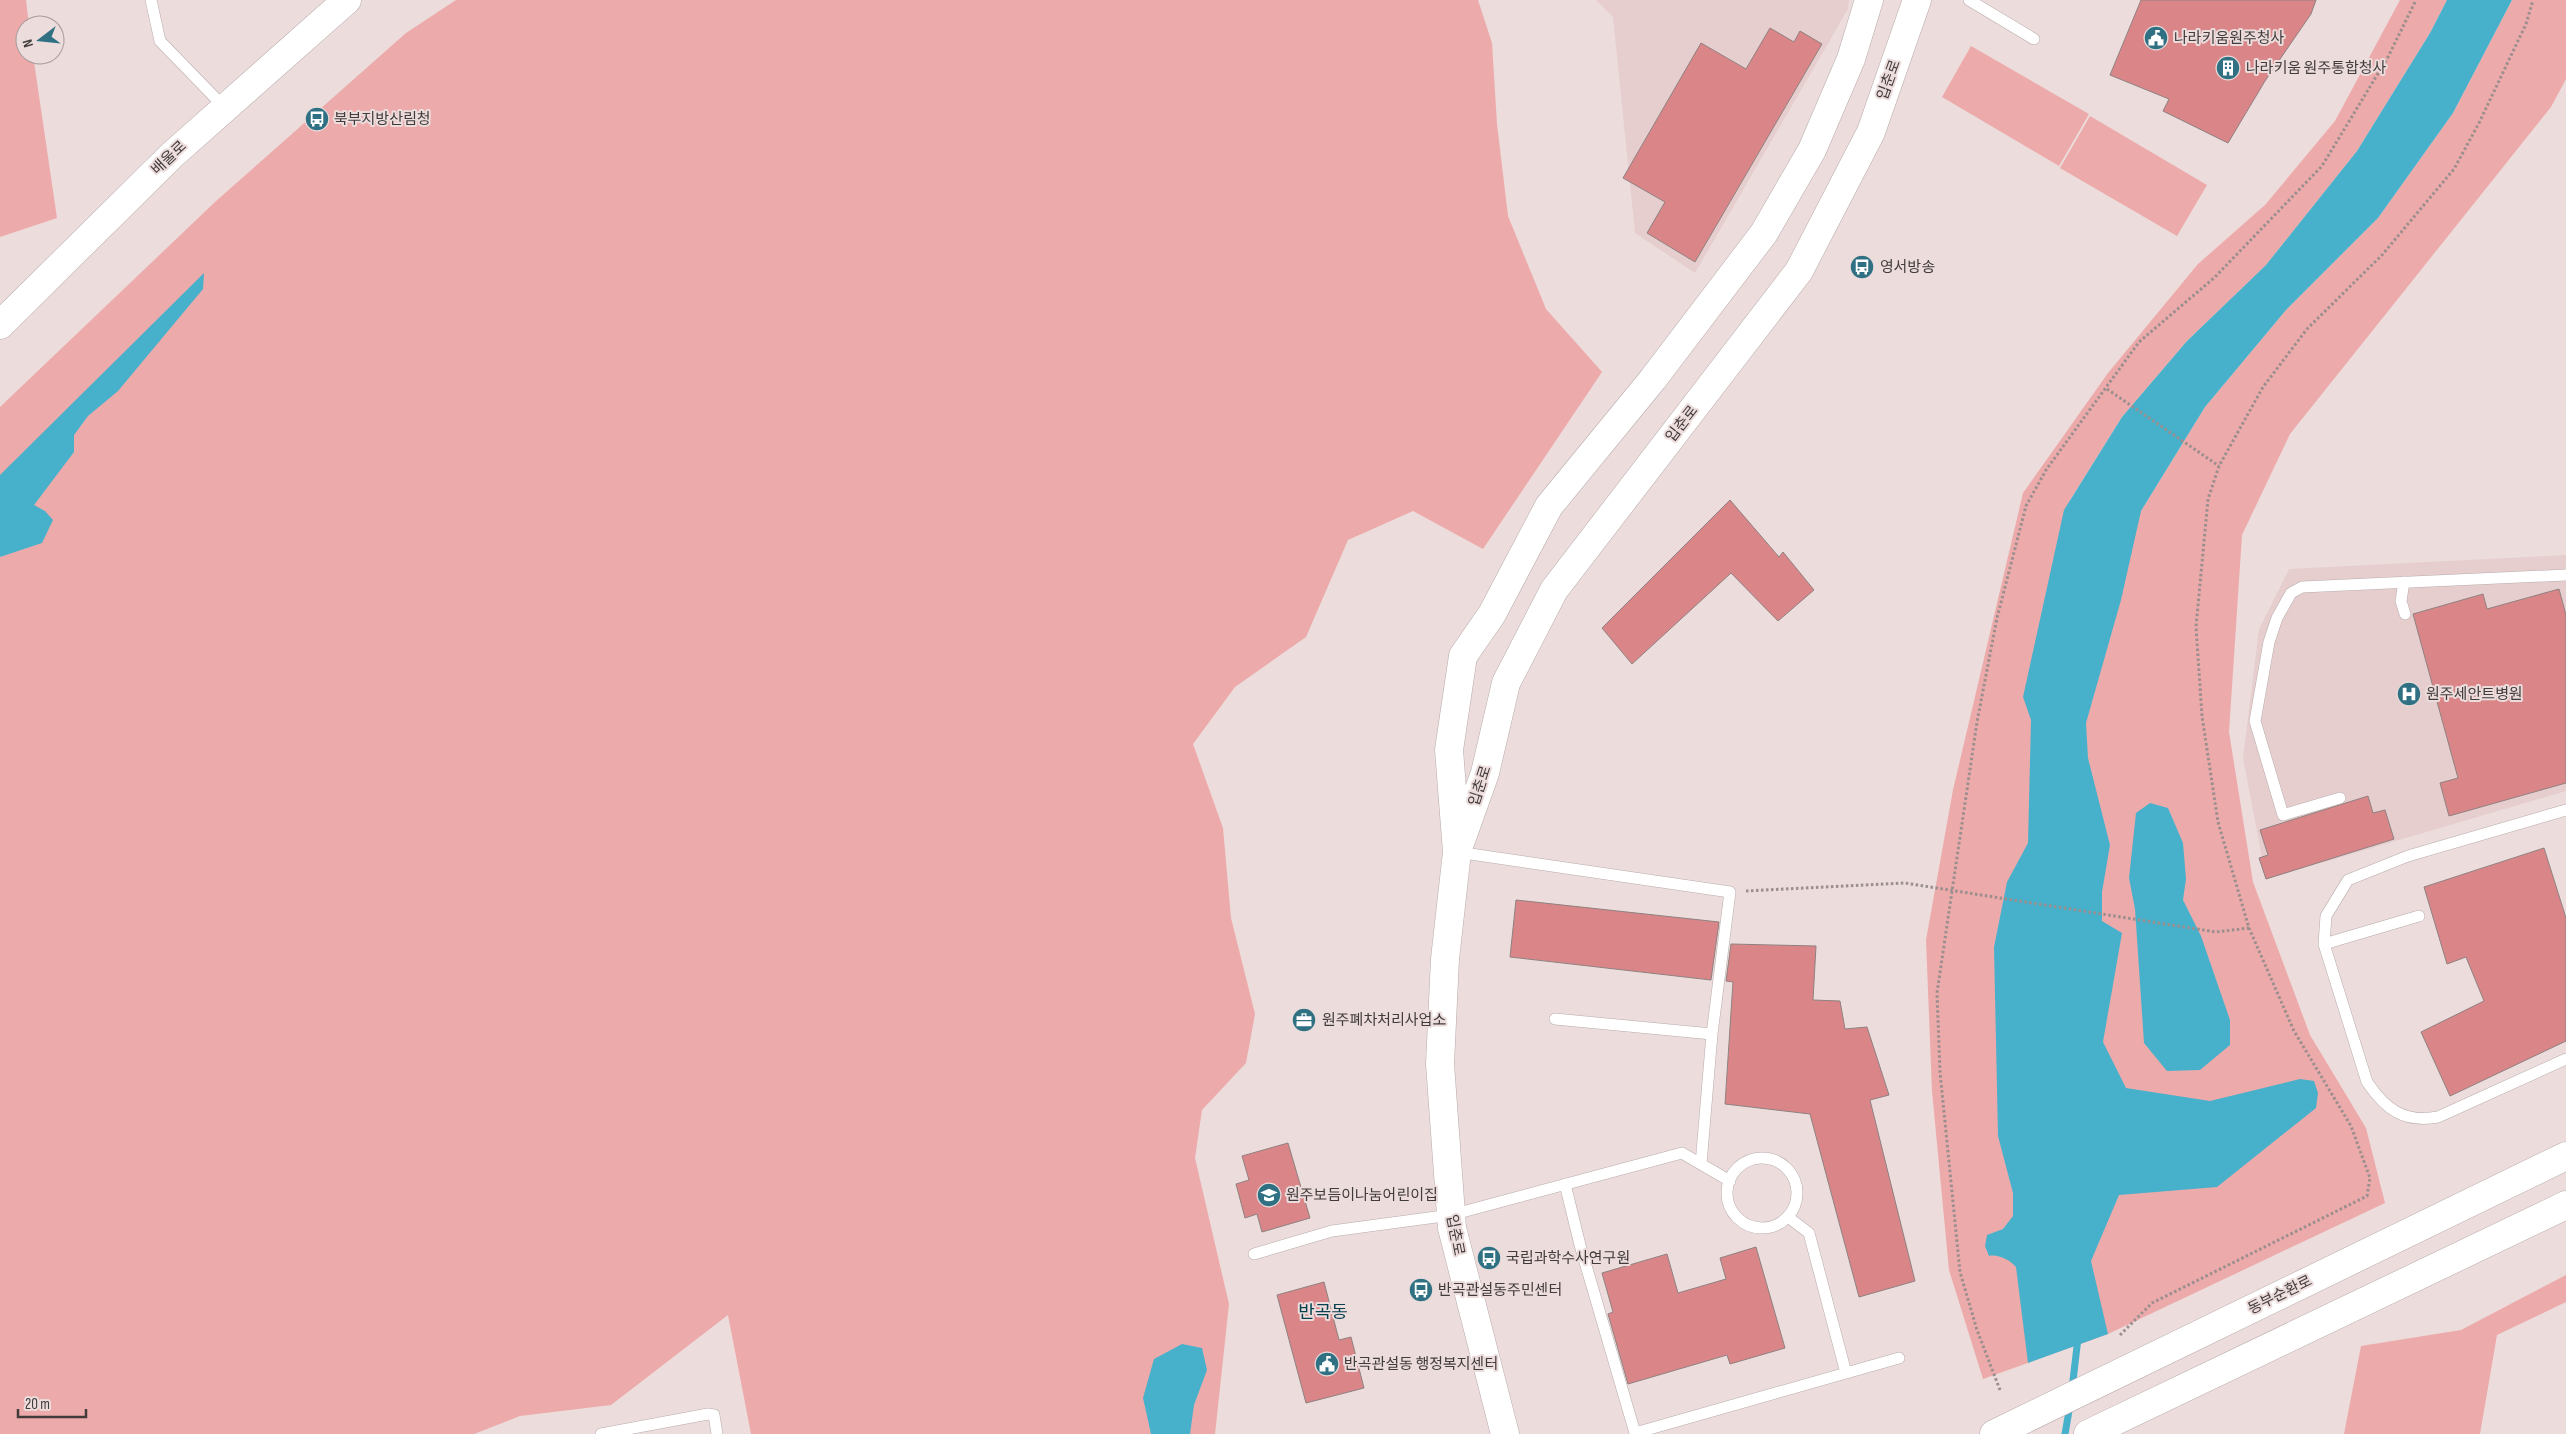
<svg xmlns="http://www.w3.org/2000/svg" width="2566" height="1434" viewBox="0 0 2566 1434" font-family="'Sofia Sans Condensed','Noto Sans KR',sans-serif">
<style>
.built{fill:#e6cece}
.green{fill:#edaaaa}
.water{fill:#47b1cc}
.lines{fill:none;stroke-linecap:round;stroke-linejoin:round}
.stream{stroke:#47b1cc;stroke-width:7}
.building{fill:#da8688;stroke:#8f8181}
.lane-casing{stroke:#b9abab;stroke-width:12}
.secondary-casing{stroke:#b9abab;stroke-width:29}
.path{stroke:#9a8e8e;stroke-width:3;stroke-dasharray:2.5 2.5;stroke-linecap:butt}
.lane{stroke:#fff;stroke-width:11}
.secondary{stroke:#fff;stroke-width:28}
.labels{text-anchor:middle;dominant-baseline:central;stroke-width:4;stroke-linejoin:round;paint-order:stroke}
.poi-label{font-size:15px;fill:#413b3b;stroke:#ecdcdc;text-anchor:start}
.street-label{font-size:15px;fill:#413b3b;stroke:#ecdcdc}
.quarter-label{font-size:18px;fill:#04404e;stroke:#ecdcdc}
</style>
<rect width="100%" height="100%" fill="#ecdcdc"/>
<path class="built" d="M1596,0H1849L1848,9L1695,273L1635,233L1613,17Z
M2566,555V791L2266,879L2243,758L2259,629L2289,569Z"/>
<path class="green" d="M0,0H26L29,25H25V55H33L57,218L0,237Z
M456,0H1478L1492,43L1497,124L1508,216L1546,309L1602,372L1483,549L1413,511L1348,540L1306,637L1235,687L1193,744L1223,828L1231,918L1255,1014L1246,1063L1202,1110L1195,1158L1229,1304L1215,1434H751L728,1315L611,1405L520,1416L474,1434H0V407L215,202L406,33Z
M2400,0H2447L2430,33L2357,151L2266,265L2187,341L2122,417L2070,500L2141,511L2205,407L2286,310L2378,218L2453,113L2512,0H2566V79L2551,107L2290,434L2242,535L2229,732L2253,882L2310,1035L2366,1128L2385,1203L2108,1334L1983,1379L1949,1270L1932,1091L1926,940L1953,790L2023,493L2108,373L2198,264L2265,205L2335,121Z
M1971,46L2089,114L2059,166L1942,97Z
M2090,116L2207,185L2177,236L2060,168Z
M2566,1275V1302L2497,1335L2480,1434H2344L2361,1346L2461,1330Z"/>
<path class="water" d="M2447,0H2512L2453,113L2378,218L2286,310L2205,407L2141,511L2121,600L2086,723L2088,758L2110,845L2102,892V921L2122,933L2103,1042L2126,1088L2210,1101L2300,1079L2314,1081L2318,1093L2316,1108L2217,1187L2119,1195L2091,1261L2108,1334L2028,1363L2016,1267C2010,1260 1998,1254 1989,1256L1985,1246L1987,1235L2003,1229L2013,1216V1193L1998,1136L1994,947L2007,882L2028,843L2031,720L2023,697L2064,510L2122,417L2187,341L2266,265L2357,151L2430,33Z
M204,273L203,289L118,391L88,416L74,435V452L34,505L45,511L53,520L42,543L0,557V475Z
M2150,803L2168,808L2183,843L2186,879L2183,900L2201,936L2230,1020V1045L2200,1070L2167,1071L2144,1043L2135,909L2129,878L2136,813Z
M1182,1344L1202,1348L1207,1370L1194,1405L1190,1434H1151L1143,1398L1154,1359Z"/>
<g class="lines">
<path class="stream" d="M2072,1389L2078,1338
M2065,1434L2070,1405"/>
</g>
<path class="building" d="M2141,0H2316L2311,14L2265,81L2228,143L2163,111L2169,99L2110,75Z
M1770,28L1794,42L1800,31L1822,44L1695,262L1647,233L1665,202L1623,178L1701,43L1746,69Z
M1730,500L1779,557L1783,552L1814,590L1778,621L1731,573L1632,664L1602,628Z
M2559,589L2566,615V783L2449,816L2440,783L2458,778L2413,614L2483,594L2487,609Z
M2368,796L2373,813L2385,810L2394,839L2266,879L2259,858L2268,855L2260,830Z
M2544,848L2566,918V1041L2450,1096L2421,1032L2484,1001L2466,957L2447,964L2424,887Z
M1516,900L1719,922L1711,980L1510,957Z
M1731,944L1816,946L1813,1000L1840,1001L1845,1029L1867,1027L1889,1095L1870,1100L1915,1281L1859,1297L1810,1114L1725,1104L1733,982L1726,981Z
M1288,1143L1310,1218L1262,1232L1257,1214L1245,1218L1236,1184L1249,1180L1242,1156Z
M1756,1247L1785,1348L1730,1364L1727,1355L1628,1384L1608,1314L1613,1312L1602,1273L1667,1254L1678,1293L1726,1279L1720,1258Z
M1324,1282L1339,1340L1351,1337L1364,1388L1306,1403L1277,1295Z"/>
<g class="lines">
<g class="lane-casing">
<path id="lane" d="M151,0L160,41L225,108
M1969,0L2034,39
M2404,582L2401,601L2405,614
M2340,798L2283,815L2255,721L2269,642L2277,618L2291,593L2302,587L2566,575
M2566,810L2408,856L2348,880L2326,916L2324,944L2367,1082C2386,1110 2404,1123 2438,1117L2566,1059
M1457,852L1730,892L1712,1034
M2324,944L2419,916
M1555,1019L1712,1034L1701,1164
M1727 1193a35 35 0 1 1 70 0a35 35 0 1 1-70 0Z
M1565,1184L1580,1245L1635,1433L1899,1358
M1788,1217L1809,1233L1846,1373
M1254,1254L1332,1231L1451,1215L1682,1153L1730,1181
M601,1434L708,1414L714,1415L717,1434"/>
</g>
<g class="secondary-casing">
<path id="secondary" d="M0,325L172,155L347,0
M1460,843L1485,773L1506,683L1554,590L1799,271L1871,132L1917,0
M1505,1434L1452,1228L1440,1064L1445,959L1457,852L1449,750L1463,656L1492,614L1549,506L1653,379L1764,233L1812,150L1851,59L1869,0
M1994,1434L2566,1156
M2088,1434L2566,1205"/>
</g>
<path class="path" d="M2107,389L2219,466
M1746,891L1905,883L2216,932L2249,928
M2120,1335L2152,1303L2367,1196L2370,1178L2351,1126L2294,1031L2249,928L2218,822L2202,716L2196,627L2208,499L2219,466L2263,387L2307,329L2382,255L2454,169L2479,123L2526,24L2533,0
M2000,1390L1977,1330L1960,1272L1940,1072L1937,993L1977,722L1997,618L2026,506L2046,470L2139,342L2214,278L2322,166L2388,57L2416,0"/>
<use href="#lane" class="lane"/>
<use href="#secondary" class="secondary"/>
</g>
<defs>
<g id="civic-disc" transform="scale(1.25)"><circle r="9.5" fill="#2f7183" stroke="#ecdcdc"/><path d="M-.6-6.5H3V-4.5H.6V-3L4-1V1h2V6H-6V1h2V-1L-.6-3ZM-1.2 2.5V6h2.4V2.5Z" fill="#fff"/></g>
<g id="building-disc" transform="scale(1.25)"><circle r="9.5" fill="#2f7183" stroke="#ecdcdc"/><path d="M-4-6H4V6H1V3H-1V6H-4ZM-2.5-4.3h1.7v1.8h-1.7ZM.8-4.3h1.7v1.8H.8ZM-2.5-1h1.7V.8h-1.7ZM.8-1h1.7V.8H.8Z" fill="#fff"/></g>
<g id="bus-disc" transform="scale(1.25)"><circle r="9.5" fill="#2f7183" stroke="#ecdcdc"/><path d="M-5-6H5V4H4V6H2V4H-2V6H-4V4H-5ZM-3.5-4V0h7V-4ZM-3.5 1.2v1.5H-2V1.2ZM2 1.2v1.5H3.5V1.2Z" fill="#fff"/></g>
<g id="hospital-disc" transform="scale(1.25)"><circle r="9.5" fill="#2f7183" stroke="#ecdcdc"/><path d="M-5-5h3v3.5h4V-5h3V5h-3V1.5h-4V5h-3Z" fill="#fff"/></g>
<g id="office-disc" transform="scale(1.25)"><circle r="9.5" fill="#2f7183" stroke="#ecdcdc"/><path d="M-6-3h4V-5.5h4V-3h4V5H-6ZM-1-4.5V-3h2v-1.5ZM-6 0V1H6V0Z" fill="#fff"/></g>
<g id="school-disc" transform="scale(1.25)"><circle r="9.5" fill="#2f7183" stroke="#ecdcdc"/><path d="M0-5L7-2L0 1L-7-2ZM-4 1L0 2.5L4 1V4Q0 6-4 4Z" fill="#fff"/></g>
</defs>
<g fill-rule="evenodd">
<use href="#civic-disc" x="2156" y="38"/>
<use href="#building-disc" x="2228" y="68"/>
<use href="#bus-disc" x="317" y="119"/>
<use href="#bus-disc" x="1862" y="267"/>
<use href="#hospital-disc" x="2409" y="694"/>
<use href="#office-disc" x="1304" y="1020"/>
<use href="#school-disc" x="1269" y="1195"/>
<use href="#bus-disc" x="1489" y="1258"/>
<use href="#bus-disc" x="1421" y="1290"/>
<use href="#civic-disc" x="1327" y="1364"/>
</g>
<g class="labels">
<g class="poi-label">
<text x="2174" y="38">나라키움원주청사</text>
<text x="2246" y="68">나라키움 원주통합청사</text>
<text x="334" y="119">북부지방산림청</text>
<text x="1880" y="267">영서방송</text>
<text x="2426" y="694">원주세안트병원</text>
<text x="1322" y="1020">원주폐차처리사업소</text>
<text x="1286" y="1195">원주보듬이나눔어린이집</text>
<text x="1506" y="1258">국립과학수사연구원</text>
<text x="1438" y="1290">반곡관설동주민센터</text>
<text x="1344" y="1364">반곡관설동 행정복지센터</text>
</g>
<g class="street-label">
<text transform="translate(1889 80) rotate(-70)">입춘로</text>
<text transform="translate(169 158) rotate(-43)">배울로</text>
<text transform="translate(1682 424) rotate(-52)">입춘로</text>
<text transform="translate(1480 786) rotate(-72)">입춘로</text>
<text transform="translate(1455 1235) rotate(79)">입춘로</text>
<text transform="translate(2280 1295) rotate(-26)">동부순환로</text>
</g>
<g class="quarter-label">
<text x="1323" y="1312">반곡동</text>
</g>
</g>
<g transform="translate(40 40) rotate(254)"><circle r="24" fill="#ecdcdc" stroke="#a89c9c"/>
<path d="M0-4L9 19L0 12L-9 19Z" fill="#2f7183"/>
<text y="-8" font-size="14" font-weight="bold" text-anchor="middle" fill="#413b3b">N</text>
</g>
<path d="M18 1409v8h68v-8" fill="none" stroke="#413b3b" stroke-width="2.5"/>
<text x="25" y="1409" font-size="15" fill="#413b3b" stroke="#ecdcdc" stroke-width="4" paint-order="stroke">20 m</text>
</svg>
